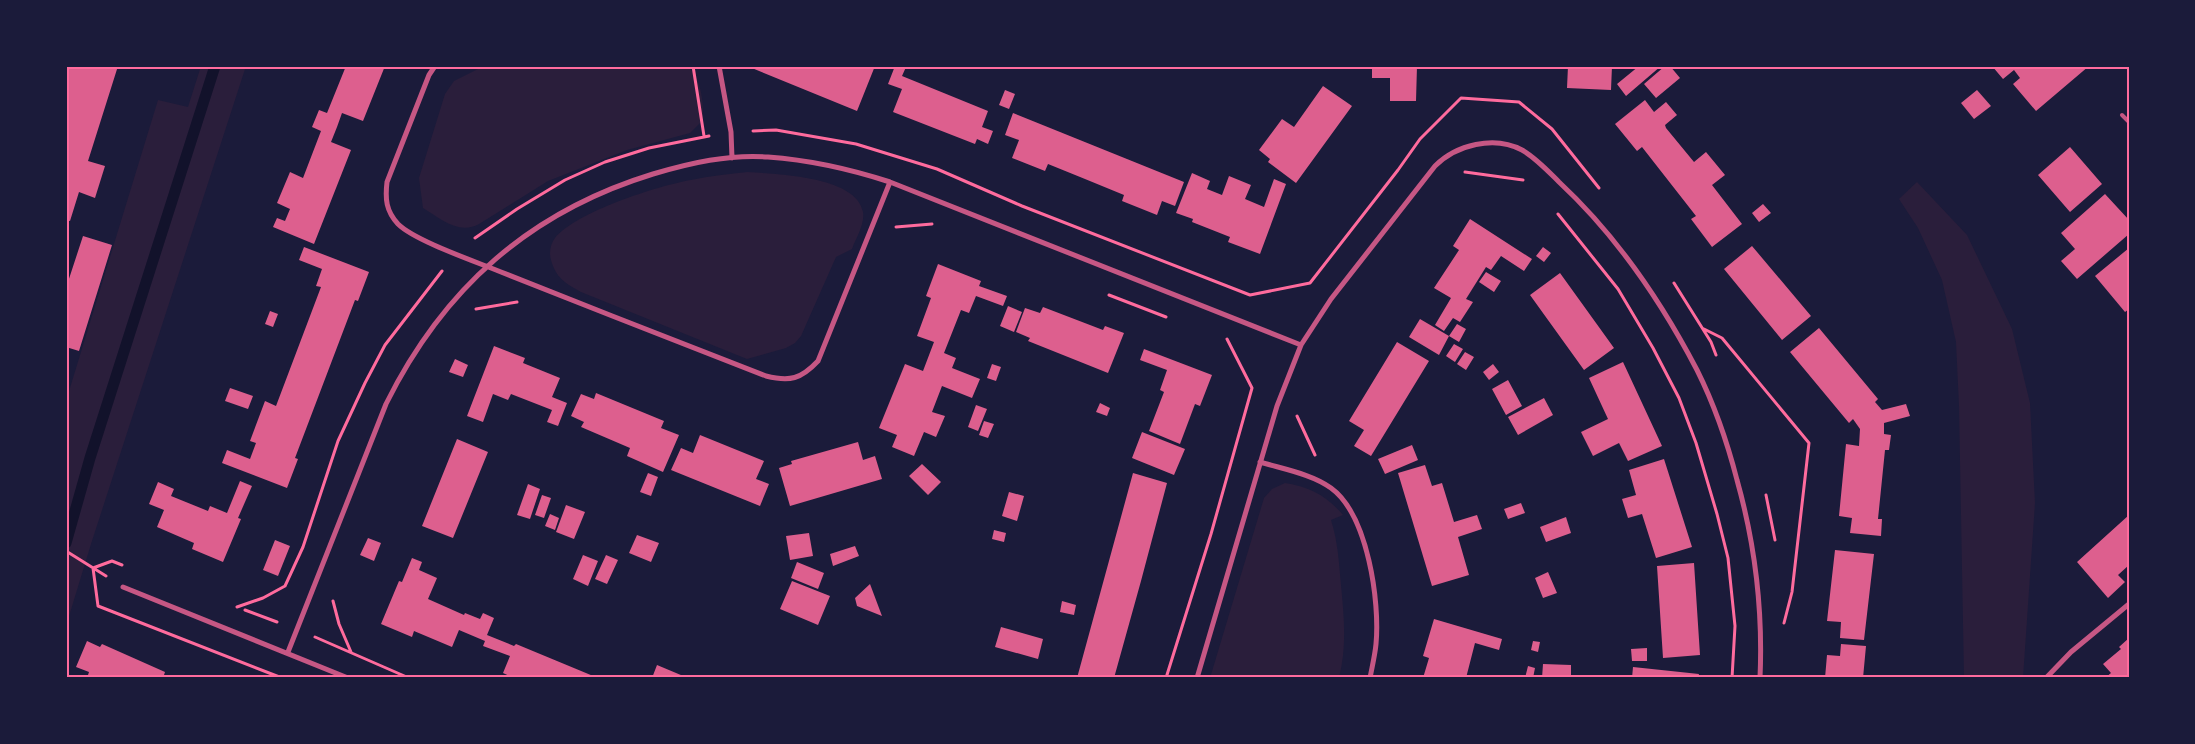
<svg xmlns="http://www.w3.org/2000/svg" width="2195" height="744" viewBox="0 0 2195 744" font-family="Poppins,sans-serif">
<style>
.green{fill:#2a1e3b}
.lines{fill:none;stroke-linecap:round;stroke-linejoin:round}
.stream{stroke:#12122b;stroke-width:11}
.building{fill:#dd5f8e}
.path{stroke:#ff6b9d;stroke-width:3}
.service{stroke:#c65784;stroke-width:4}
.minor{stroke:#c65784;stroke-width:5}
.neatline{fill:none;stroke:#ff6b9d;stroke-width:2}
</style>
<rect width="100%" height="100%" fill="#1b1b3a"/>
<path class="green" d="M201,66H246L91,544L66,626V401L158,100L188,107Z
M484,66H686C701,74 704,104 703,120L690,133L627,150L548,181L479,224C459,235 441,219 423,208L419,178L445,94L454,81Z
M748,172C776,174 857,176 863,212C865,224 856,238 852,249L836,257L801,336L795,343L786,348L747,359L581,292C565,283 556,278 551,260C549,254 550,244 555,238C576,212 657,186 691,180C710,176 729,174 748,172Z
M1917,182L1967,235L2012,329L2030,403L2035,503L2023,678H1964L1959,406L1956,342L1942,280L1918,228L1899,199Z
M1285,483C1310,487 1327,496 1343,515L1331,520C1338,542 1339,563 1341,585C1344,617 1347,646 1339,678H1210L1264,498L1272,489Z"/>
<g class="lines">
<path class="stream" d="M66,543L90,458L215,66"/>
</g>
<path class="building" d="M69,66H118L88,161L105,166L95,198L79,192L70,221L66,220V74Z
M346,66H385L363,121L342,113L337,127L331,142L351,150L314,244L273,227L277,218L285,221L290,209L277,203L290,172L303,178L321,131L312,127L319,110L327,113Z
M747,66H875L857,111Z
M895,66L906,67L902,76L988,111L982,127L993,131L988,144L977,139L975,144L893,112L902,89L888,84Z
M1372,66H1417L1416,101H1390V78H1372Z
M1568,66H1612L1611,90L1567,88Z
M1639,66H1661L1626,96L1617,84Z
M1665,66H1670L1680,78L1656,98L1644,84Z
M1992,66H2089L2036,111L2013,84L2020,78L2014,70L2003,79Z
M1323,86L1352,106L1296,183L1268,162L1270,159L1259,150L1282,119L1294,127Z
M1005,90L1015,94L1009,109L999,105Z
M1977,90L1991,106L1974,119L1961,103Z
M1645,100L1654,112L1666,102L1677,115L1665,125L1666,128L1694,162L1706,152L1725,175L1712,185L1742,224L1712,247L1691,219L1696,216L1642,147L1637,151L1615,124Z
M1013,113L1184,182L1175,206L1162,201L1157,215L1122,201L1124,195L1085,179L1048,164L1045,171L1012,158L1019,140L1005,135Z
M2070,147L2102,184L2070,212L2038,175Z
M1192,173L1210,181L1207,189L1222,195L1229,176L1251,185L1245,199L1264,207L1274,179L1286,184L1260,254L1228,242L1230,237L1192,222L1193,219L1176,213Z
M2105,194L2129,220V234L2077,279L2061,261L2075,249L2061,233Z
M1763,204L1771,213L1759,222L1752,213Z
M1470,219L1532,259L1524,271L1501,256L1491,270L1486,267L1466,299L1473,302L1460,322L1453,318L1444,331L1435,325L1451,298L1434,288L1459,250L1453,246Z
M83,236L112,245L79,351L66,347V288Z
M1752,246L1811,316L1782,340L1724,269Z
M304,247L369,272L358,301L355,300L295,458L298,459L287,488L222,463L227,450L250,459L256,443L250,441L265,401L276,406L321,287L316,286L322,269L299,260Z
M1543,247L1551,253L1544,262L1536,256Z
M2129,248V309L2125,312L2095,276Z
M938,264L981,281L979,286L1007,296L1003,306L976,296L969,313L961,310L944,353L956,358L952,368L980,379L972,398L942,386L932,412L945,416L936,437L924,432L914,456L892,447L897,435L879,428L905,364L923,371L934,342L917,336L931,298L926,296Z
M1486,272L1501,281L1494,292L1479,282Z
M1560,273L1614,348L1584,370L1530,295Z
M1008,306L1022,312L1014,332L1000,326Z
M1043,307L1103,330L1105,326L1124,333L1108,373L1028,341L1030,338L1016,332L1025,308L1040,313Z
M270,311L278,314L273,327L265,324Z
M1420,319L1449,336L1439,355L1409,337Z
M1457,324L1466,329L1459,342L1449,336Z
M1819,328L1878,399L1875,402L1882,410L1906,404L1910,416L1884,423V434L1891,435L1889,450H1885L1878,519H1882L1881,536L1850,533L1852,518L1839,516L1846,444L1859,446L1860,429L1853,419L1849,423L1790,352Z
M1397,342L1429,361L1371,456L1354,446L1364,430L1349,421Z
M1454,344L1463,349L1455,362L1446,356Z
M494,346L525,358L523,363L560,378L552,397L567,403L558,426L547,422L552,410L511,394L508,400L493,394L483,422L467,416Z
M1144,349L1212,375L1200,406L1195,404L1180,444L1149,431L1164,392L1160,390L1167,370L1140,360Z
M1465,352L1474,357L1466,370L1457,364Z
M455,359L468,365L463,377L449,372Z
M1623,362L1662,446L1628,461L1619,443L1593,456L1581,432L1608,419L1589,378Z
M992,364L1001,367L996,381L987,378Z
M1493,364L1499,372L1489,380L1483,372Z
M1508,380L1522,406L1506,415L1492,389Z
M230,388L253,396L248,409L225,401Z
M596,393L664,421L661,428L679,435L663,472L627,456L630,448L581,427L584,422L571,416L581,394L594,399Z
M1544,398L1553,415L1518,435L1508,417Z
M1100,403L1110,408L1107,416L1096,412Z
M976,405L987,409L978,431L968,427Z
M984,421L994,424L988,438L979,435Z
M1142,432L1185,449L1174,475L1132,458Z
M700,435L764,461L756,479L769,484L760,506L671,470L681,448L693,453Z
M457,439L488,452L453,538L422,526Z
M858,442L863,460L875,456L882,479L790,506L779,468L792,464L791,461Z
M1412,445L1418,460L1385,474L1378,459Z
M1664,459L1692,547L1656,558L1642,514L1628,518L1622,499L1636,495L1629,470Z
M922,464L941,482L928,495L909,476Z
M1425,465L1432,486L1442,483L1454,522L1477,515L1482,529L1458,537L1469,575L1432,586L1398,473Z
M648,473L658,477L651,496L640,492Z
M1133,473L1167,483L1141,581L1114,678H1077Z
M240,481L252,486L238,518L241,519L223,562L192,549L194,543L157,527L164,510L149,504L158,482L174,489L171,496L208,511L210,506L227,513Z
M528,484L540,489L530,519L517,515Z
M1009,492L1024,496L1017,521L1002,516Z
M542,495L551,498L544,518L535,515Z
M1521,503L1525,513L1508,519L1504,509Z
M566,505L585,512L574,539L556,532Z
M550,514L559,518L555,530L545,526Z
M2129,515V565L2118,575L2125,582L2108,598L2077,562Z
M1566,517L1571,533L1546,542L1540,527Z
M994,530L1006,533L1004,542L992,539Z
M809,533L813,556L790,560L786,536Z
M637,535L659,543L651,562L629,553Z
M368,538L381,543L374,561L360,555Z
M275,540L290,546L278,576L263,570Z
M855,546L859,556L833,566L830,554Z
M1835,550L1874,554L1864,640L1840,638L1841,622L1827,621Z
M583,555L598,561L588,586L573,579Z
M606,555L618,560L607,584L595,579Z
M412,558L422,562L419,570L437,578L428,599L464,615L465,613L480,619L483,613L494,618L487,635L514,646L516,644L598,678H514L503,673L510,656L483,646L485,641L459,630L452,647L414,631L412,637L381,624L399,581L402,582Z
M797,562L824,573L818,589L791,578Z
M1694,563L1700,655L1663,658L1657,566Z
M1548,572L1557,593L1543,598L1535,578Z
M792,581L830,596L818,625L780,609Z
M870,584L882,616L857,606L855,598Z
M1062,601L1076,605L1074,615L1060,612Z
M1434,619L1502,639L1499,650L1475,643L1466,678H1423L1429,658L1423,656Z
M1001,627L1043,639L1038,659L995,647Z
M2129,638V678H2105L2111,673L2103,664L2121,649L2119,647Z
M87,641L100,647L102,644L165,672L163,678H87L89,672L76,667Z
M1533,641L1540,642L1538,652L1531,650Z
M1841,644L1866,646L1863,678H1825L1827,655L1840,656Z
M1647,648V661H1632L1631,649Z
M1543,664L1571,665V678H1542Z
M657,665L688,678H652Z
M1528,666L1535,668L1533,678H1525Z
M1633,667L1699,674L1698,678H1632Z"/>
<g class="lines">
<path class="path" d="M693,66L704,136
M753,131L776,130L856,144L937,169L1022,206L1250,295L1310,283L1398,170L1420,139L1461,98L1519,102L1552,129L1599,188
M1465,172L1523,180
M1558,214L1618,289L1653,348L1679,398L1696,443L1717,514L1728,558L1735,626L1732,678
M896,227L932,224
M475,238L517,209L565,180L605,162L649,148L709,136
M1674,283L1711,342L1716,355
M1109,295L1166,317
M476,309L517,302
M1704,329L1722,338L1809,443L1792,592L1784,623
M1297,416L1315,455
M1766,495L1775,540
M66,551L106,576
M122,565L112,561L93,568L98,606L282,678
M333,601L339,624L351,652
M237,607L263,598L285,586L303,547L338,441L365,383L385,345L442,271
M245,610L277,622
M315,637L409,678
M1166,678L1211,534L1252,388L1227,339"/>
<path class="service" d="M2122,115L2129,122"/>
<path class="minor" d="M435,66L429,75L387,182C385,199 386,211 398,224C415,241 477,262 501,272C589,307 678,342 766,376C790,382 801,379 818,361L890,182
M719,66L731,132L732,158
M1260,462C1283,469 1312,474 1331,488C1368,515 1380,602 1376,644C1375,655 1372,667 1370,678
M123,587L348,678
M288,652L386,404C443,289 529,212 653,174C690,163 729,154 768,157C810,160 850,169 890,182L1301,345
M1197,678L1277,406L1301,345L1331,299L1435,166C1456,145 1494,135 1522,150C1536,158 1548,171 1559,182C1616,235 1661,301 1697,370C1713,402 1728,445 1737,480C1755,544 1763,611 1760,678
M2046,678L2071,652L2129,604"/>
</g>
<rect width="2195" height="744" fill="none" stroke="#1b1b3a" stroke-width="135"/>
<rect x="68" y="68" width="2060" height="608" class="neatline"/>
</svg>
